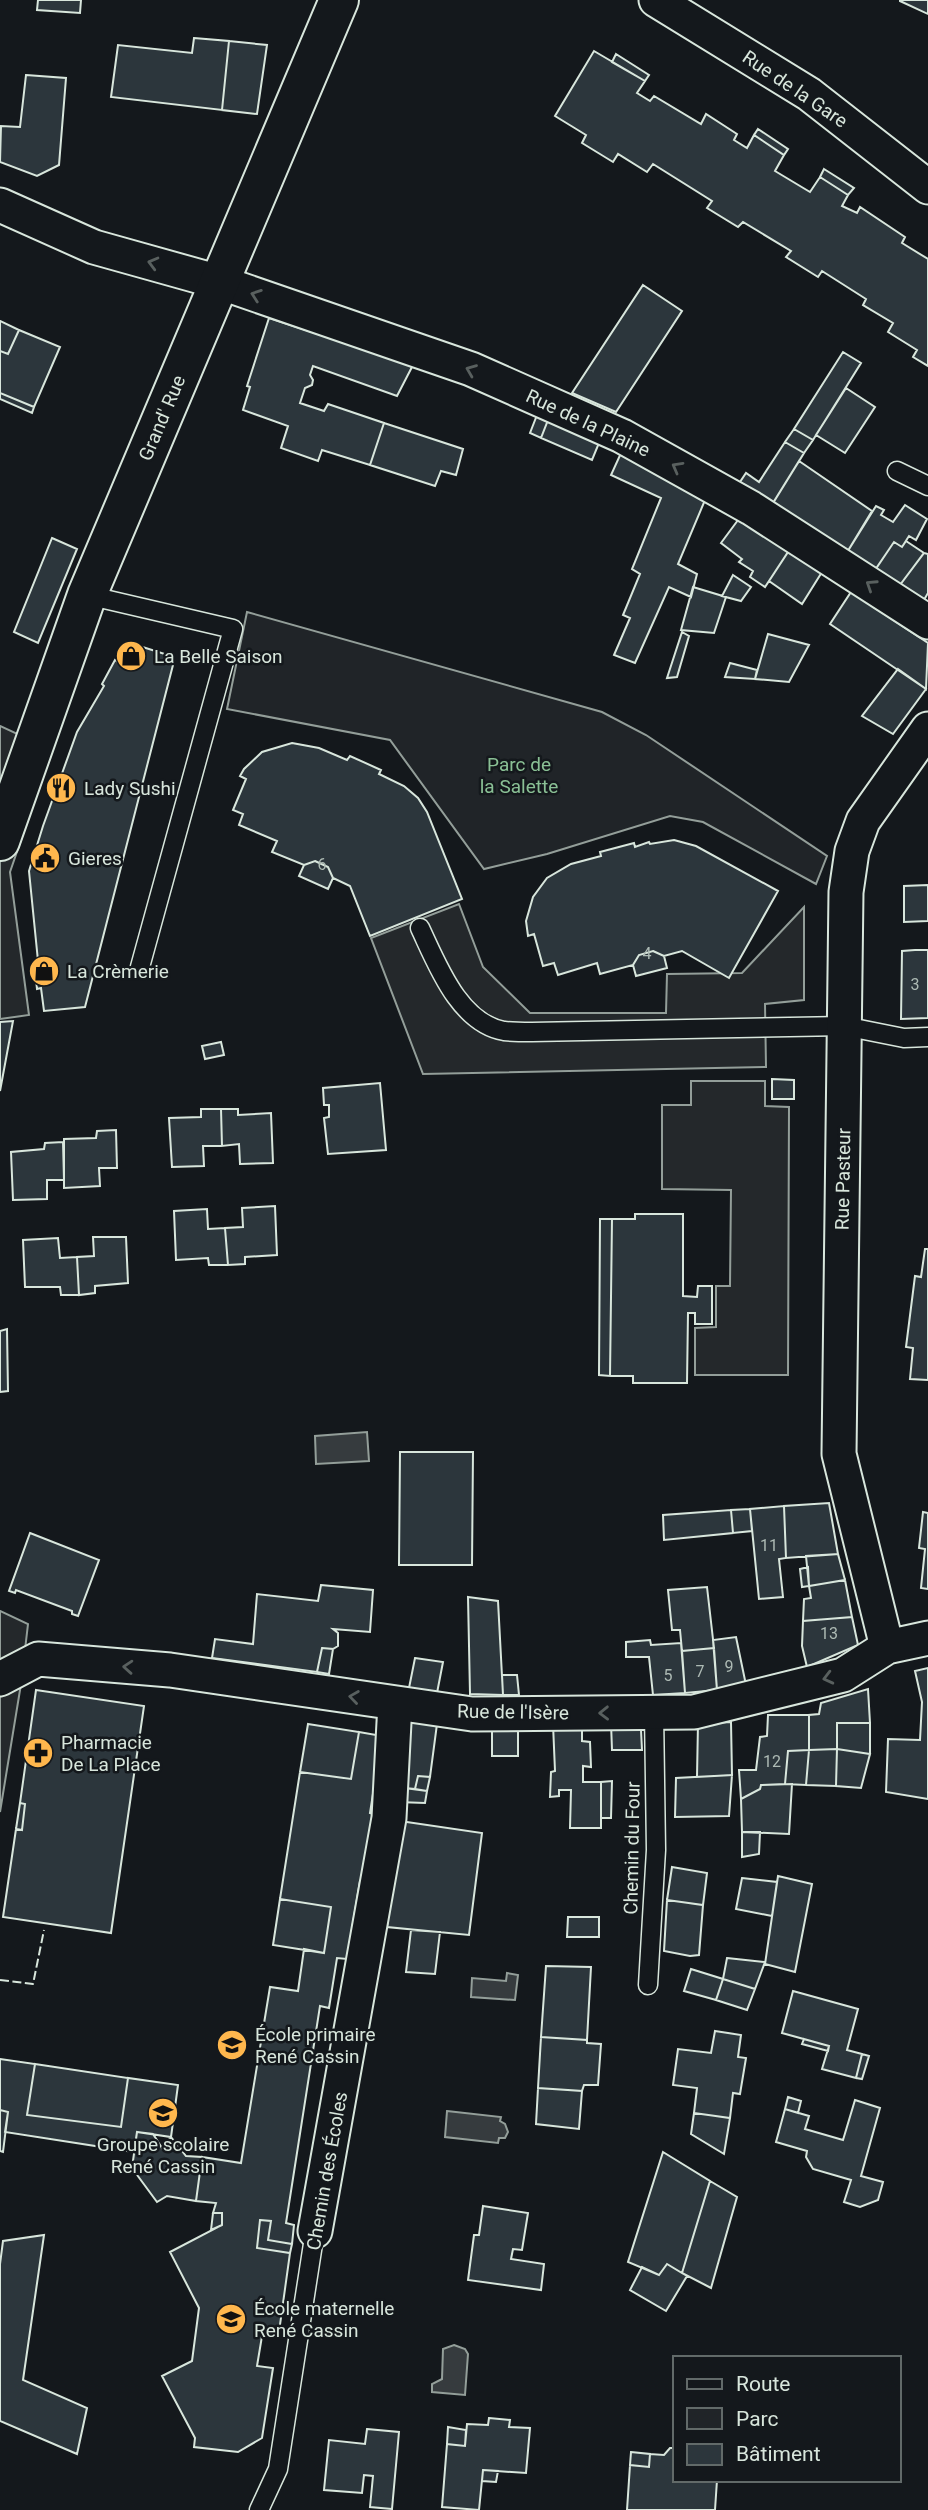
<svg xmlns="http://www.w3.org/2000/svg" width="928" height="2510" viewBox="0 0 928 2510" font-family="Roboto,sans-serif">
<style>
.green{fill:#202428;stroke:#939e99;stroke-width:2}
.parking{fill:#24282b;stroke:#939e99;stroke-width:2}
.water{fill:#363b3e;stroke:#939e99;stroke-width:2}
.building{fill:#2c363c;stroke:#d8e6dc;stroke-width:2}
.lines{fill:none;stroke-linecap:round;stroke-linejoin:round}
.service-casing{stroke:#d8e6dc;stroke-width:21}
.minor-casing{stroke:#d8e6dc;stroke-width:37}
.secondary-casing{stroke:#d8e6dc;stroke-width:42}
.service{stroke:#14181c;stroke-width:18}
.minor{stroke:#14181c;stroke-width:33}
.secondary{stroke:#14181c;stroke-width:38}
.fence{stroke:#d8e6dc;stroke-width:2;stroke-dasharray:9 3.5;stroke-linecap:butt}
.oneway{stroke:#59605f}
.labels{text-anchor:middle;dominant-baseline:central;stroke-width:5;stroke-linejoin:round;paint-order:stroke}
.number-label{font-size:16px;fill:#adbab4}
.street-label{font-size:19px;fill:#d8e6dc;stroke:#14181c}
.poi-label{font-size:19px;fill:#d8e6dc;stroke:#14181c;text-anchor:start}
.park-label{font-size:19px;fill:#8ac095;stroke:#14181c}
</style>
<rect width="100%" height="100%" fill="#14181c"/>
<path class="green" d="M247,612L602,712L646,735L827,856L816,884L703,822L670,816L547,854L484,869L390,740L227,709Z"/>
<path class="parking" d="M0,726L52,750L10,872L29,1015L0,1019Z
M459,904L483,967L530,1013H666L667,974L742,973L804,907V1000L765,1004L766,1067L423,1074L371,938Z
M691,1081H765V1106L789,1107L788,1375H695V1328L716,1327V1286H730L731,1190L662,1189V1105H691Z
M0,1611L28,1624L21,1684L0,1812Z"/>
<path class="water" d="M367,1432L369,1461L316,1464L315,1436Z
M507,1973L518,1975L515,2000L471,1997L472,1978L506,1981Z
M447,2111L501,2117L500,2121L505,2124L508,2132L505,2138H499L498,2143L445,2137Z
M454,2345L465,2349L468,2354L465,2395L432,2392V2384L442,2379L443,2349Z"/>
<path class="building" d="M38,0H81L80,13L37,10Z
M900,0H928V14L900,1Z
M194,38L229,41L222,110L111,97L118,45L192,53Z
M229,41L267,45L257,114L222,110Z
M594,51L645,81L637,93L650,101L654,96L701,124L706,114L737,134L734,140L747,148L754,135L784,155L775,171L810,192L820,177L848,195L842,206L857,213L860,207L905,237L902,243L928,259V366L913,357L917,350L888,332L893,323L863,305L866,299L822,271L818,277L786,257L791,251L743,222L738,227L707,208L712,201L653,164L647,172L618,154L613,162L582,143L586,135L555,116Z
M616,54L649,75L645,81L612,62Z
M26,75L66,78L59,165L37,176L0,162L1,126L20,127Z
M758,129L788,149L784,155L754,135Z
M824,169L854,188L848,195L820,177Z
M643,285L682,311L616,412L572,393Z
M269,318L413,365L397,396L313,366L310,375L313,380L312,385L305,388L300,403L324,411L328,404L384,423L370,465L322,450L318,461L281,448L288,426L243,410L250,387L247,386Z
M0,321L19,330L8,354L0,351Z
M19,330L60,347L34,407L0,393V351L8,354Z
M843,352L861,363L813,440L794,429Z
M846,388L875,407L845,453L816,435Z
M0,393L34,407L32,413L0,399Z
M537,415L548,420L541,438L530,433Z
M548,420L599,443L592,460L541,438Z
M384,423L463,449L456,475L441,471L435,486L370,465Z
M794,429L813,440L804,453L785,442Z
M785,442L804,453L773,503L740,482L746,473L759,482Z
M621,453L708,493L678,564L697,574L691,597L669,587L635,663L614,655L630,618L623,615L640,574L632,569L661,498L611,475Z
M799,461L872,511L846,554L773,503Z
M905,505L927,519L916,540L909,536L902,547L894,542L873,573L846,554L876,506L884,510L881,515L893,522Z
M741,516L790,549L765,587L750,577L753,571L739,562L742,559L721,543Z
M52,538L77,549L38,643L14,632Z
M906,541L924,553L897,589L873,573L894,542L902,547Z
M790,549L822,572L802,604L769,581Z
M924,553L928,554V593L921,605L897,589Z
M733,575L751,587L741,601L722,596Z
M693,587L726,597L714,633L681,630Z
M851,592L928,643L926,689L830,624Z
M682,632L689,636L677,677L667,678Z
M768,634L809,645L789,682L755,679Z
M130,643L168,655L166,658L174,661L85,1007L44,1011L41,988L37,989L34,961H38L29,871L43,826L77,732L104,686L102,684L115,660L118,662Z
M730,663L757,670L755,679L725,677Z
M898,669L926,689L893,734L862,716Z
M292,743L319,748L347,760L350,756L381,770L379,774L404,786L418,798L427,812L462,899L370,936L350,886L333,878L328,867L315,861L304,865L272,852L277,841L239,825L243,814L233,810L246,779L240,776L244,769L262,752Z
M674,840L696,846L778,891L729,978L682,951L664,956L653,951L639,955L633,965L600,974L597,963L558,975L554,963L543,966L534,934L528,936L526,921L533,897L547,878L571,864L601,856L600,852L634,843L635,847L649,842L650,844Z
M315,861L328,867L333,878L328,889L299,876L304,865Z
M928,885V921L904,922V886Z
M915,950H928V1018L901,1019L902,951Z
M653,951L664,956L667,968L636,976L633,965L639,955Z
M13,1021L0,1091V1022Z
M221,1042L224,1055L205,1059L202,1046Z
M772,1079L794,1080V1099H772Z
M380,1083L386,1150L328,1154L324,1118L329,1117V1105H324L323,1088Z
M201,1109H221L222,1146H203L204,1166L172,1167L169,1118L201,1117Z
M221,1109H238V1115L271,1113L273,1163L240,1164L239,1144L222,1146Z
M116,1130L117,1168H99L100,1186L64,1188V1139L96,1138L97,1131Z
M63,1142L64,1180H47V1199L13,1200L11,1152L44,1149L45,1143Z
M275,1206L277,1255L245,1257V1264L228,1265L225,1228L243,1227L242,1208Z
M207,1209L208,1229L225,1228L228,1265H209L208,1258L176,1260L174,1211Z
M635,1214H683V1296L697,1297L698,1286H712V1324H695V1313H688L687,1383H633V1376H610L612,1219H635Z
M600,1219H612L610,1376L599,1375Z
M93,1237H126L128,1283L95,1286V1293L79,1295L77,1257L94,1256Z
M58,1238L60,1258L77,1257L79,1295H61L60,1287H25L23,1240Z
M925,1249H928V1380L910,1379L913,1348L906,1347L915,1276L921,1277Z
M7,1329L8,1391L0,1392V1331Z
M400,1452H473L472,1565H399Z
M829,1503L838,1554L786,1558L784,1506Z
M784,1506L786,1558L779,1559L783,1597L759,1599L750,1509Z
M750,1509L752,1531L733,1533L731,1510Z
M731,1510L733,1533L664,1540L663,1515Z
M923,1512L928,1513V1589L921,1588L925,1549L919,1548Z
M30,1533L99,1560L78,1616L72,1614V1611L16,1590L15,1593L9,1591Z
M838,1554L845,1580L809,1586L806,1556Z
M808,1567L809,1586L802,1587L800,1569Z
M845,1580L852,1617L803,1621L804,1599L811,1598L809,1586Z
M321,1585L373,1590L370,1632L333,1629L338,1633V1646L333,1649L322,1648L317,1672L212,1658L215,1639L253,1644L257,1594L318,1601Z
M707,1587L714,1648L682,1651L680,1630H672L668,1590Z
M468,1597L498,1601L503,1695L470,1694Z
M852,1617L858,1645L807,1667L802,1646L803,1621Z
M736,1637L746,1685L717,1690L713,1640Z
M650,1640L651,1645L681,1643L685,1693L653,1695L649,1657H626V1642Z
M322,1648L333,1649L329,1674L317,1672Z
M714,1648L717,1690L685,1693L682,1651Z
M415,1658L443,1662L437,1693L409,1688Z
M928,1668V1799L886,1792L888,1739L920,1740L922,1702L915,1671Z
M502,1675H517L519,1695H503Z
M868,1689L870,1723H837V1749L809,1750V1715L819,1714L821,1703Z
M36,1690L144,1706L111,1933L3,1917L16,1829L22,1830L25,1804L20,1803Z
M768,1715H809V1750L788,1751L785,1784L761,1785L760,1789L741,1799L739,1770H756L760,1737L767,1736Z
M407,1720L437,1724L430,1777L418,1776L415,1789L395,1787Z
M731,1722L732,1775L697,1777L698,1723Z
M611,1723H636L641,1730L642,1750H612Z
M837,1723H870V1754L837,1749Z
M308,1724L359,1732L351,1779L300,1772Z
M553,1724H582V1741L590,1742L591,1767L583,1766V1782H601V1828H570L571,1790H559V1796L550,1797L551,1772L555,1771Z
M492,1731H518V1756H492Z
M359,1732L382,1736L370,1813L381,1816L370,1883L360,1881L347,1959L337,1958L329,2008L320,2006L286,2223L294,2225L292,2244L268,2240L271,2221L260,2220L257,2248L290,2253L279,2332L263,2330L257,2366L273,2368L262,2438L238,2452L194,2447L195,2438L162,2376L192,2361L199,2308L170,2252L222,2225V2213H213L216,2203L196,2201L202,2157L241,2163L270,1987L298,1991L304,1949L324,1953L331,1907L280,1899L300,1772L351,1779Z
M837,1749L870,1754L861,1788L836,1786Z
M837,1749L836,1786L806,1785L809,1750Z
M809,1750L806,1785L785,1784L788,1751Z
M732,1775L729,1816L675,1817L676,1778Z
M418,1776L430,1777L427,1791L415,1789Z
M612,1781L611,1818H601V1782Z
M792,1784L789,1834L742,1832L741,1799L760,1789L761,1785Z
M397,1787L427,1791L425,1803L398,1802Z
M20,1803L25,1804L22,1830L16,1829Z
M400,1821L482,1833L469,1935L387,1927Z
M742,1832H760L759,1854L742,1857Z
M672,1867L707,1873L703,1905L667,1900Z
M778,1876L812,1884L795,1972L765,1964Z
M742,1878L777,1882L772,1916L736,1909Z
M280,1899L331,1907L324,1953L273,1945Z
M667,1900L703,1905L699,1955L690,1956L664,1951Z
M568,1917H599V1937H567Z
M411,1930L440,1932L435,1974L406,1972Z
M727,1958L765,1962L755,1989L723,1979Z
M546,1966L591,1967L587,2040L541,2037Z
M691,1969L723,1979L716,2000L684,1991Z
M723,1979L755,1989L747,2010L716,2000Z
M793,1991L858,2009L847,2050L862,2054L856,2078L822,2069L829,2046L782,2033Z
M715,2031L741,2035L738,2057L746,2058L740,2094L733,2093L730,2118L694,2113L697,2088L673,2085L678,2049L711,2053Z
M541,2037L587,2040V2043L601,2044L598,2085H584L582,2091L538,2088Z
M804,2039L829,2046L828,2051L802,2044Z
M862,2054L869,2056L862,2079L856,2078Z
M0,2059L35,2064L27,2115L121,2127L128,2078L178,2085L171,2137L137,2132L134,2152L5,2132L8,2112L0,2110Z
M35,2064L128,2078L121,2127L27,2115Z
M538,2088L582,2091L579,2129L536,2124Z
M788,2097L801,2101L798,2113L785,2109Z
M855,2100L880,2108L861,2176L883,2182L878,2200L860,2207L844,2202L851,2180L813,2169L806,2157L807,2151L776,2142L785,2109L809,2116L805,2129L843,2140Z
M0,2110L8,2112L3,2152L0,2151Z
M694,2113L730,2118L724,2154L691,2134Z
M137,2132L153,2134L162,2148L171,2137L186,2156L202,2157L196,2201L167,2196L157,2202L132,2168Z
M663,2152L710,2181L682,2273L667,2264L659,2275L628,2262Z
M710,2181L737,2197L711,2288L682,2273Z
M483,2206L528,2213L522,2250L513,2249L511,2259L544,2264L541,2290L468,2280L474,2235H479Z
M213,2213H222V2225L211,2230Z
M260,2220L271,2221L268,2240L292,2244L290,2253L257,2248Z
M44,2235L23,2380L87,2408L77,2454L0,2421V2264L3,2241Z
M667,2264L687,2276L666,2311L630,2290L642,2267L659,2275Z
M489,2418L510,2420L509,2427L530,2428L526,2473L483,2470L479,2510L442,2507L447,2444L465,2446L467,2424L488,2425Z
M448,2427L466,2430L465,2446L447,2444Z
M367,2429L399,2432L392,2509L370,2507L373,2476L364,2475L362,2493L324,2490L329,2440L365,2444Z
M670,2448H674V2480H717L715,2510H627L630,2465L649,2467L650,2454L664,2455Z
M631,2452L650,2454L649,2467L630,2465Z
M483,2470L498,2471L496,2482L482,2481Z"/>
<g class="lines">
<g class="service-casing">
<path id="service" d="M897,471L928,486
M87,595L233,629L140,967
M420,928C437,964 459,1023 504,1031C513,1032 523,1032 532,1032L844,1026L904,1038L928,1037
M648,1985L656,1850L654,1712
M259,2510L278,2469L315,2231"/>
</g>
<g class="minor-casing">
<path id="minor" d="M656,0L809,94L928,187
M0,205L94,247L219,282L471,369L622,436L751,508L928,622
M887,1647L839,1454L846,892L852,851L863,821L928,729
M0,1679L38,1659L170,1670L472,1714L694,1712L843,1675L887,1647L928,1638
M315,2231L389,1818L395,1703"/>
</g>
<g class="secondary-casing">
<path id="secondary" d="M0,841L87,595L339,0"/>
</g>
<use href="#service" class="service"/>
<use href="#minor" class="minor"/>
<use href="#secondary" class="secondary"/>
<path class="fence" d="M0,1980L33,1984L44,1930"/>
</g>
<defs><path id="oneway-chevron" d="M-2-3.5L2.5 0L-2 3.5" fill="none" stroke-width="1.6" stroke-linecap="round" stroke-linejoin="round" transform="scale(1.75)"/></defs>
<g class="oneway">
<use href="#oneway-chevron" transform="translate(153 263) rotate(-165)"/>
<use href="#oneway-chevron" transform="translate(256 295) rotate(-161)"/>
<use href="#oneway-chevron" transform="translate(471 370) rotate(-158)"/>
<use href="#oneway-chevron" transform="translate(677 467) rotate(-151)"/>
<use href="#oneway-chevron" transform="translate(871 585) rotate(-147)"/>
<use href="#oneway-chevron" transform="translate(128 1667) rotate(-176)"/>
<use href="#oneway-chevron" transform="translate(828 1678) rotate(166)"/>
<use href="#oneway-chevron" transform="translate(354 1697) rotate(-172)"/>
<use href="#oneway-chevron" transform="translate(604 1713) rotate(179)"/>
</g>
<defs>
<g id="shop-disc" transform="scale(1.575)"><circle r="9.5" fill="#ffb74d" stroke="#14181c"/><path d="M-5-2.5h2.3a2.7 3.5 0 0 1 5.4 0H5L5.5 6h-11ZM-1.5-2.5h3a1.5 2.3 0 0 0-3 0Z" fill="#111"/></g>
<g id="restaurant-disc" transform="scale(1.575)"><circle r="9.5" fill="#ffb74d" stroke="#14181c"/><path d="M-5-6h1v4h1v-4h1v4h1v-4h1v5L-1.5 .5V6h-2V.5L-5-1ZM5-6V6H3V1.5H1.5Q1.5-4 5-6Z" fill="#111"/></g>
<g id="civic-disc" transform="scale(1.575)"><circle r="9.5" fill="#ffb74d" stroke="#14181c"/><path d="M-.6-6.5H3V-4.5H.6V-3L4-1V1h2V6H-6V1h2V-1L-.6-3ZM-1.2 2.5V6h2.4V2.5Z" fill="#111"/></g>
<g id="pharmacy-disc" transform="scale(1.575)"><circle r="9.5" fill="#ffb74d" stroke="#14181c"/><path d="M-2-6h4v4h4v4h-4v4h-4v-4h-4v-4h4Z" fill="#111"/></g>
<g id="school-disc" transform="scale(1.575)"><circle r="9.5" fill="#ffb74d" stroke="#14181c"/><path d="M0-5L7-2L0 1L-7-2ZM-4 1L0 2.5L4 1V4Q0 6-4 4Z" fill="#111"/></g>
</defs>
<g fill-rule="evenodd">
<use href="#shop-disc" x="131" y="656"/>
<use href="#restaurant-disc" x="61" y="788"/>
<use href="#civic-disc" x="45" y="858"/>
<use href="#shop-disc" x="44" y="971"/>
<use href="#pharmacy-disc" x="38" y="1753"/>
<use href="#school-disc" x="232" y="2045"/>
<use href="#school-disc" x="163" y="2113"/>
<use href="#school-disc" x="231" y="2319"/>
</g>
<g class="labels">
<g class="number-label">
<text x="322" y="864">6</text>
<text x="647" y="953">4</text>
<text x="915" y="984">3</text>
<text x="769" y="1545">11</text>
<text x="829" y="1633">13</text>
<text x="729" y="1666">9</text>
<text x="700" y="1671">7</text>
<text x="668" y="1675">5</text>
<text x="772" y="1761">12</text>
</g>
<g class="street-label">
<text transform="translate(795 89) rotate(34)">Rue de la Gare</text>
<text transform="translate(162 418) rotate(-67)">Grand' Rue</text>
<text transform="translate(588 423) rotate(25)">Rue de la Plaine</text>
<text transform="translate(843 1179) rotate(-89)">Rue Pasteur</text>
<text transform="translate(513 1712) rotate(1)">Rue de l'Isère</text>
<text transform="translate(632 1848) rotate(-89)">Chemin du Four</text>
<text transform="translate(327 2171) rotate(-80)">Chemin des Écoles</text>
</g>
<g class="poi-label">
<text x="154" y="656">La Belle Saison</text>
<text x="84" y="788">Lady Sushi</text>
<text x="68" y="858">Gieres</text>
<text x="67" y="971">La Crèmerie</text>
<text x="61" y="1742">Pharmacie<tspan x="61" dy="22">De La Place</tspan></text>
<text x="255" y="2034">École primaire<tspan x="255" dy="22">René Cassin</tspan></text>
<text x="163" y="2144" text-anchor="middle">Groupe scolaire<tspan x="163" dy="22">René Cassin</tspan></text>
<text x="254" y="2308">École maternelle<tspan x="254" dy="22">René Cassin</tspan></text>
</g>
<g class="park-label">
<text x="519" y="764">Parc de<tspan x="519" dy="22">la Salette</tspan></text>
</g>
</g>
<rect x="673" y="2356" width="228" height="126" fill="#14181c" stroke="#626a69" stroke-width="2"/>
<rect x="687" y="2379" width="35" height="10" fill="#14181c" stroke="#626a69" stroke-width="2"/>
<text x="736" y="2391" font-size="21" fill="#d8e6dc">Route</text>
<rect x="687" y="2408" width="35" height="21" fill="#202428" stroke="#626a69" stroke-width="2"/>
<text x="736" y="2426" font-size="21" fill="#d8e6dc">Parc</text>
<rect x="687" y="2444" width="35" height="21" fill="#2c363c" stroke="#626a69" stroke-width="2"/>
<text x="736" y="2461" font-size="21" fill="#d8e6dc">Bâtiment</text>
</svg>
